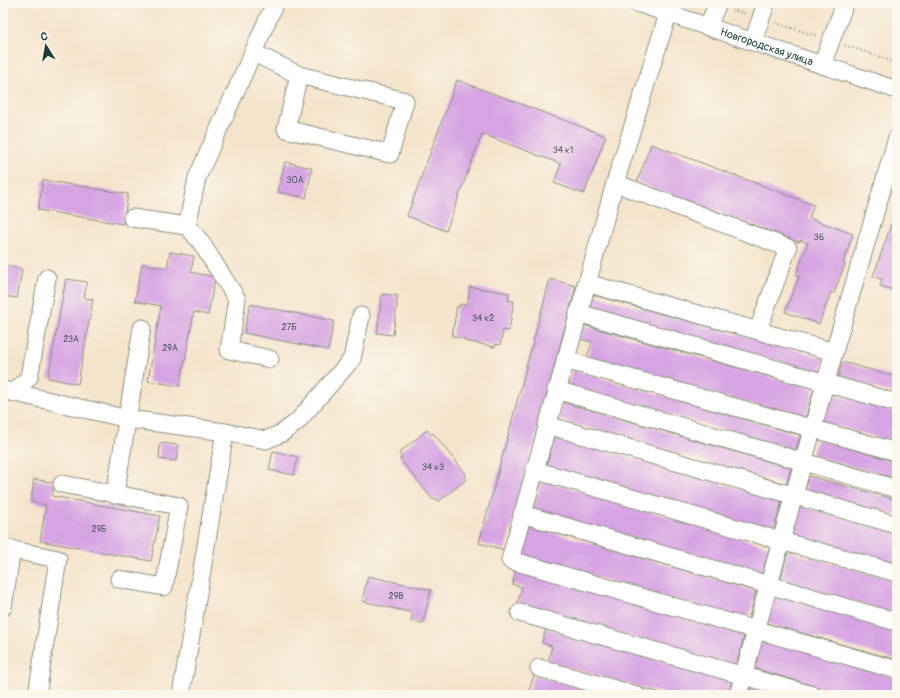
<svg xmlns="http://www.w3.org/2000/svg" width="900" height="698" viewBox="0 0 900 698" font-family="Pangolin,sans-serif">
<style>
.building{fill:#d7a4e3}
.lines{fill:none;stroke-linecap:round;stroke-linejoin:round}
.minor-casing{stroke:#8a9080;stroke-width:19}
.path{stroke:#8a9080;stroke-width:2.5;stroke-dasharray:1 3;stroke-linecap:butt}
.minor{stroke:#fff;stroke-width:17}
.labels{text-anchor:middle;dominant-baseline:central;stroke-width:3.5;stroke-linejoin:round;paint-order:stroke}
.number-label{font-size:9px;fill:#4d5760}
.street-label{font-size:11px;fill:#1f3d34;stroke:#fbf7ec}
</style>
<rect width="100%" height="100%" fill="#fbf7ec"/>
<filter id="ink" filterUnits="userSpaceOnUse"><feTurbulence type="fractalNoise" baseFrequency=".025" numOctaves="2"/><feDisplacementMap in="SourceGraphic" scale="8" xChannelSelector="R" yChannelSelector="G"/><feConvolveMatrix kernelMatrix="1 2 1 2 8 2 1 2 1" color-interpolation-filters="sRGB"/></filter>
<filter id="wash" filterUnits="userSpaceOnUse"><feTurbulence type="fractalNoise" baseFrequency=".012" numOctaves="4" result="noise"/><feDisplacementMap in="SourceGraphic" scale="16" xChannelSelector="R" yChannelSelector="G"/><feGaussianBlur stdDeviation="0.9" result="paint"/><feColorMatrix in="noise" values="0 0 0 0 0 0 0 0 0 0 0 0 0 0 0 0 0 1.4 0 .05"/><feComposite in="paint" operator="in"/></filter>
<g filter="url(#wash)">
<rect width="100%" height="100%" fill="#f5e4cc"/>
<g id="blocks">
<path class="building" d="M457,80L606,136L584,194L554,183L561,164L482,134L446,231L407,216Z
M651,144L814,205L809,218L853,234L843,263L845,264L834,293L831,292L819,324L785,312L799,276L796,275L808,243L800,240L799,242L637,182Z
M285,162L312,168L306,198L278,192Z
M43,180L128,194L123,224L38,210Z
M892,222L897,224V291L880,286L882,279L873,277Z
M170,252L194,256L191,272L215,277L208,315L194,312L180,386L148,381L161,306L135,301L142,264L167,268Z
M3,265L22,269L17,298L3,296Z
M66,279L87,282L84,298L93,299L78,384L48,378Z
M550,279L576,286L505,550L479,543Z
M470,287L509,293L508,300L514,301L509,331L503,330L500,345L496,344L495,347L465,341V339L452,336L457,306L459,307L460,304L467,305Z
M382,294L398,296L393,335L377,333Z
M593,295L824,358L820,373L589,310Z
M250,304L334,321L328,350L244,333Z
M583,325L814,389L805,419L587,358L592,342L579,339Z
M842,362L897,377V394L838,378Z
M572,370L800,435L796,450L568,386Z
M830,393L897,412V443L822,422Z
M563,402L791,468L786,485L558,419Z
M427,430L431,435L433,433L466,474L464,476L467,479L438,502L436,498L433,500L400,459L402,457L399,453Z
M555,436L782,501L773,532L546,467Z
M817,439L897,462V479L812,455Z
M160,443L178,445L176,461L159,459Z
M273,451L298,457L294,475L269,470Z
M809,476L897,500V516L805,490Z
M34,479L54,483L52,496L160,516L151,561L40,541L46,505L31,502Z
M542,480L770,547L761,577L533,511Z
M799,506L897,533V565L791,536Z
M527,525L756,591L748,621L519,555Z
M788,551L897,581V614L780,581Z
M516,570L744,636L736,667L517,604L522,587L512,584Z
M368,576L431,590L423,623L411,621L413,613L362,601Z
M775,594L897,629V660L766,623Z
M546,628L732,681L728,695H668L548,662L552,646L542,643Z
M762,638L897,678V695H844L753,668Z
M534,675L605,695H544L529,691Z
M751,686L783,695H749Z"/>
</g>
</g>
<g filter="url(#ink)">
<use href="#blocks" fill-opacity="0" stroke="#8a9080" stroke-width="1"/>
<g class="lines">
<g class="minor-casing">
<g id="minor">
<path id="s1" d="M637,3L897,90"/>
<path d="M668,14L615,183L510,560L897,670"/>
<path d="M708,26L718,3"/>
<path d="M753,42L766,3"/>
<path d="M254,53L299,75L286,129L390,154L405,101L299,75"/>
<path d="M822,65L845,3"/>
<path d="M615,183L788,248L758,330"/>
<path d="M132,218L187,226"/>
<path d="M586,283L834,352"/>
<path d="M578,313L897,403"/>
<path d="M270,359L229,350L237,299L200,241L187,226L197,178L275,3"/>
<path d="M565,360L897,452"/>
<path d="M3,390L128,419L225,432L266,440L282,433L297,422L352,359L361,316"/>
<path d="M556,390L897,489"/>
<path d="M14,393L29,377L47,278"/>
<path d="M547,425L897,525"/>
<path d="M534,470L781,541L897,573"/>
<path d="M62,484L179,506L164,587L119,579"/>
<path d="M115,495L142,328"/>
<path d="M522,514L897,622"/>
<path d="M3,548L58,559L37,695"/>
<path d="M3,607L12,549"/>
<path d="M520,613L812,695"/>
<path d="M539,668L636,695"/>
<path d="M181,695L225,432"/>
<path d="M738,695L834,352L897,138"/>
</g>
</g>
<path class="path" d="M732,10L747,14
M776,23L817,36
M845,45L897,63"/>
<use href="#minor" class="minor"/>
</g>
</g>
<g class="labels">
<g class="number-label">
<text x="563" y="150">34 к1</text>
<text x="295" y="180">30А</text>
<text x="819" y="237">36</text>
<text x="483" y="318">34 к2</text>
<text x="289" y="327">27Б</text>
<text x="71" y="339">23А</text>
<text x="170" y="348">29А</text>
<text x="433" y="467">34 к3</text>
<text x="99" y="529">29Б</text>
<text x="396" y="596">29В</text>
</g>
<g class="street-label">
<text stroke="none"><textPath href="#s1" startOffset="137">Новгородская улица</textPath></text>
</g>
</g>
<rect width="900" height="698" fill="none" stroke="#fbf7ec" stroke-width="16"/>
<g transform="translate(46 46) rotate(349)" stroke="#fbf7ec" stroke-width="3" paint-order="stroke">
<path d="M0-3L7 15L0 10L-7 15Z" fill="#1f3d34"/>
<text y="-6" font-size="11" font-weight="bold" text-anchor="middle" fill="#1f3d34">С</text>
</g>
</svg>
